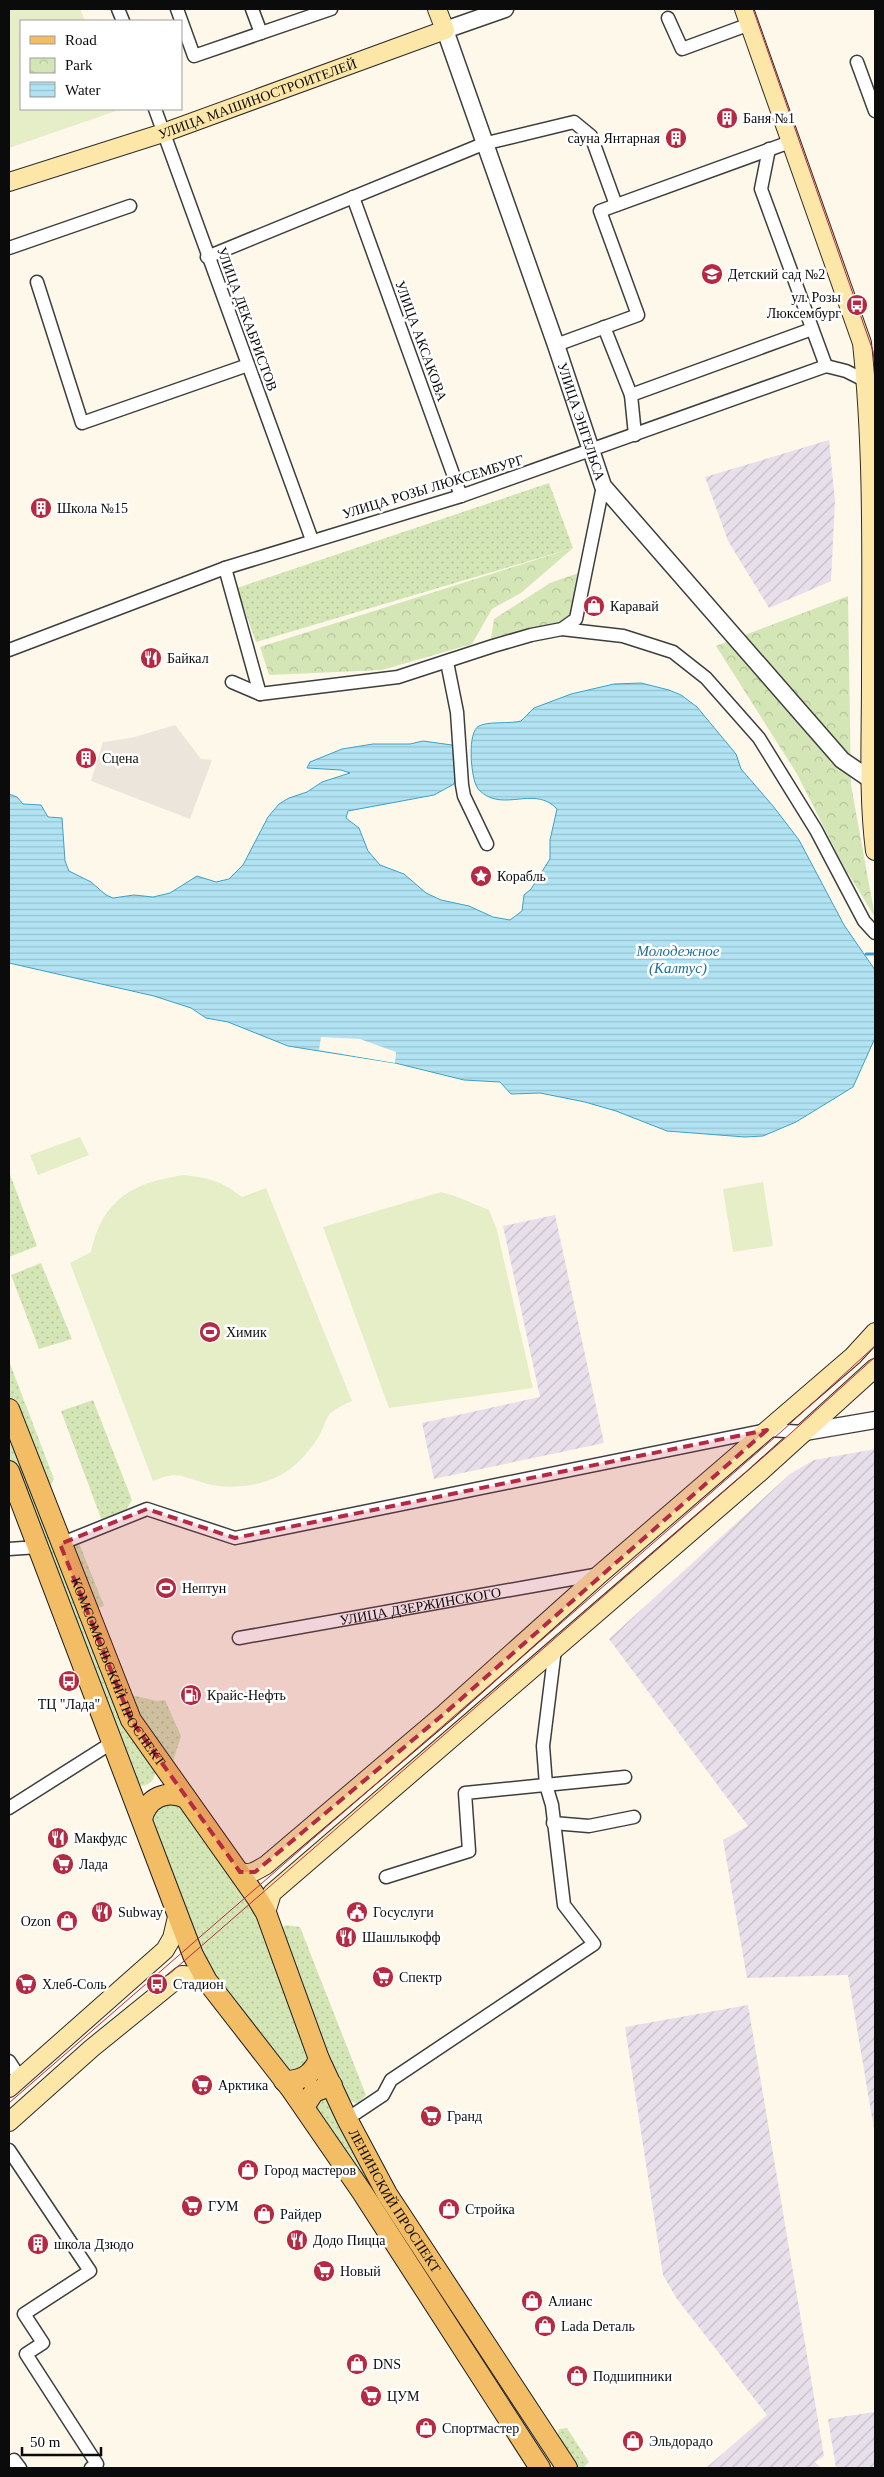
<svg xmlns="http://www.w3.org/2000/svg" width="884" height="2477" viewBox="0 0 884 2477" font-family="'Times New Roman',serif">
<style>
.industrial{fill:url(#industrial-furrows)}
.grass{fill:url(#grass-dots)}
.park{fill:url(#park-crowns)}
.pitch{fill:#e6eec7}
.plaza{fill:#ece5db}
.water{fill:url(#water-rules);stroke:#3ba2c7}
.pier{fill:#fef8ea}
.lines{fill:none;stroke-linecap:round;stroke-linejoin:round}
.stream{stroke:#3ba2c7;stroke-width:3}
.minor-casing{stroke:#3e3e3e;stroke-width:15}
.tertiary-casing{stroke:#3e3e3e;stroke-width:19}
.secondary-casing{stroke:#2d2d2d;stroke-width:20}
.primary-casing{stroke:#1c1c1c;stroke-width:22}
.minor{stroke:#fff;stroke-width:12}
.tertiary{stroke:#fff;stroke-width:16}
.secondary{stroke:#fce7a8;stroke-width:18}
.primary{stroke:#f3bd65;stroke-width:20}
.tram{stroke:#b52a43;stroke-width:1}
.marked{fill:#b52a43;fill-opacity:0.2;stroke:#b52a43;stroke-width:4;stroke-dasharray:10 6;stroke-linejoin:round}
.labels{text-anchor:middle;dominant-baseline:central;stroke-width:5;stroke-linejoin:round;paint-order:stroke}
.street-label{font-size:14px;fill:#0b0b0b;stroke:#fff}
.poi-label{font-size:14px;fill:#0b0b0b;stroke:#fff;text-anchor:start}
.water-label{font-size:15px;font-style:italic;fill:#1b7197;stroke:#fff}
</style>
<defs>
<pattern id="industrial-furrows" width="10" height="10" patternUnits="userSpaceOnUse" patternTransform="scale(1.25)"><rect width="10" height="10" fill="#e7dfea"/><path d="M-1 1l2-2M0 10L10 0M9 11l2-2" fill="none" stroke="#c5bec7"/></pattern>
<pattern id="grass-dots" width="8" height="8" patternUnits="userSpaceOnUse" patternTransform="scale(1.25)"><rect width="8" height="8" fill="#d5e6b6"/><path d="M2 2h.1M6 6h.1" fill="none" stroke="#b6c49b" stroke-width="1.8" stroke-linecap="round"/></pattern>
<pattern id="park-crowns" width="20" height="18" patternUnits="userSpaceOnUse" patternTransform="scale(1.25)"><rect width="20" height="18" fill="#d5e6b6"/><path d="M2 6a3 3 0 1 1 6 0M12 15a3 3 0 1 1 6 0" fill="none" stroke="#b6c49b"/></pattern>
<pattern id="water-rules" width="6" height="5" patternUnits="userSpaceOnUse" patternTransform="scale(1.25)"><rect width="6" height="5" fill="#b1e3f3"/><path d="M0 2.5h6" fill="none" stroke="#97c1cf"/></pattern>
</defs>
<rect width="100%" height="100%" fill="#fef8ea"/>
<path class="industrial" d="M829,440L835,501L831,581L769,608L728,541L705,477Z
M555,1215L604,1443L434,1479L422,1423L540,1397L503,1226Z
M875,1449V2135L848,1975L747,1978L723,1840L748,1826L609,1639L790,1474L814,1460Z
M748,2005L824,2456L815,2462L821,2468H706L767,2415L677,2299L663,2275L625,2027Z
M875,2412V2468H836L828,2419Z"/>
<path class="grass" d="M549,483L573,548L256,642L237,588Z
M9,1172L37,1246L9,1257Z
M41,1263L72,1339L39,1349L11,1275Z
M9,1361L54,1479L46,1493L9,1395Z
M93,1400L132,1500L124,1513L102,1521L61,1411Z
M9,1427L156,1768C156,1779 150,1786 139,1786L80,1642L9,1457Z
M79,1543L104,1606L91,1610L73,1546Z
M118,1692L157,1701L165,1700L181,1736L169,1774Z
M166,1804L179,1807L256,1913L313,2057L294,2078L210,1973L151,1826L153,1810Z
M286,1925L300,1927L366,2095L358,2104L346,2099L277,1931Z
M323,2090L390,2202L378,2211L310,2101Z
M567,2428L589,2462L583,2468H576L556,2438L559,2429Z"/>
<path class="park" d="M573,548L521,593L492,609L472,644L382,670L269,675L260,647Z
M581,572L572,612L560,630L490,644L494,619L550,583Z
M848,596L851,785L875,917L843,865L797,774L716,646Z"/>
<path class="pitch" d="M9,9H80L85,21H21V109H115L116,111L9,148Z
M80,1137L89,1155L38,1175L30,1155Z
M184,1175C209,1178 222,1181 242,1197L266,1188L352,1401C345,1404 334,1409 329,1415C325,1421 323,1429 319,1436C310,1451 295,1468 279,1476C257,1487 227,1490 204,1483C179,1476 179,1471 153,1481L70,1263L91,1252C102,1199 134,1182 184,1175Z
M763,1182L773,1246L733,1252L723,1189Z
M441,1192L455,1196L489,1210L497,1230L533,1388L389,1408L323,1227Z"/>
<path class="plaza" d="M175,725L201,759L212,760L190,819L91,781L103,742L131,738Z"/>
<path class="water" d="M641,683L669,690L681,695L697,707L736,754L741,769L773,806L799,840L844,925L875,970V1038L853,1087L796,1122L763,1136L745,1137L667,1131L616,1111L585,1102L540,1093L511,1094L500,1082L464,1080L395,1063L288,1046L228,1022L206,1018L191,1008L154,996L9,963V794L17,797L23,804L41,805L48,817L62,818L65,861L69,871L91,882L106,895L113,898L134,895L153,897L170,893L197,876L216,882L229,879L243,865L268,817L279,804L289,798L307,792L322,782L350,773L341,770L307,768L310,762L342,749L373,744H410L423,741L452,745L455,747L458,769L454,784L434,795L348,811L346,818L359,828L368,851L380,865L404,874L426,893L441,900L469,906L493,917L510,920L522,911L524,895L531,889L550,859V840L557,809C537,787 509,808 487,796C482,793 478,790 476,785C471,774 467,732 479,726C488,721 510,724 521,721L534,708L571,694L614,684Z"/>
<path class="pier" d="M321,1037L360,1039L396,1052L395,1063L319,1050Z"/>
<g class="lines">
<path class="stream" d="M866,954H875"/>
<g class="minor-casing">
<g id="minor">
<path d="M118,9L123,21"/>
<path d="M177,9L194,56L331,9"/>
<path d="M252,9L261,33"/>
<path d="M668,18L682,49L750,24"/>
<path d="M857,62L875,111"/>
<path d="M155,109L312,540"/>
<path d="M769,149L761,189L826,366"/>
<path d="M353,197L461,496"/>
<path d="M9,248L130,206"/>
<path d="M207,257L483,144L574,122L591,136L616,205"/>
<path d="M37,282L82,423L248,365"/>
<path d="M604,327L631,395"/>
<path d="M556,345L638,315L600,211L790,142"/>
<path d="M635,435L631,395L812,329"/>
<path d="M225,568L260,694"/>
<path d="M562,629L623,636L673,652L706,678L759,738L816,830L864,921L875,933"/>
<path d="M9,650L225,568L461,496L826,366L846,371L866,381"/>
<path d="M447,662L457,712L462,785L464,796L487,844"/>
<path d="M232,682L260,694L398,677L493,646L531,635L562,629L576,619L603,486"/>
<path d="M60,1544L147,1509L235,1538L767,1430L805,1432"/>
<path d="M9,1549L38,1547"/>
<path id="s1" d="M239,1638L600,1574"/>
<path d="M9,1808L113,1742"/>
<path d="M553,1823L589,1826L634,1817"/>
<path d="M386,1877L469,1851L465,1793L625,1777"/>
<path d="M9,2061L20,2078"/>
<path d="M347,2119L383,2095L391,2080L594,1944L564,1905L552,1805L546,1785L543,1746L555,1649"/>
<path d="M9,2150L90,2271L24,2314L43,2343L26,2354L97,2464L91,2468"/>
<path d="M9,2464L14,2460L20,2468"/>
</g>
</g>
<g class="tertiary-casing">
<g id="tertiary">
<path id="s2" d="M505,9L445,30L556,345L603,486L842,760L871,780"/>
<path d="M805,1432L875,1420"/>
</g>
</g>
<g class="secondary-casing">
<g id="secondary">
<path d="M744,9L862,343C874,456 871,571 871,684C871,739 868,796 875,851"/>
<path id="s3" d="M9,182L163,133L445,30L437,9"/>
<path d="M240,1872C251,1875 256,1871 266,1865L445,1713L600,1574L853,1356L875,1332"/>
<path d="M266,1913L272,1893L758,1474L875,1368"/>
<path d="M9,2088L165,1950L172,1938L177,1917"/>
<path d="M9,2122L92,2048L182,1975L197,1976L207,1981"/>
</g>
</g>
<g class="primary-casing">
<g id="primary">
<path id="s4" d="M9,1409L131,1720L257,1898L266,1913L319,2059L347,2119L387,2194L567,2468"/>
<path d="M9,1471L193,1955L207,1981L291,2089L362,2192L540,2468"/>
<path d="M142,1819C147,1798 166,1789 186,1798"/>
<path d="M284,2081C302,2081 312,2075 319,2059"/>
<path d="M304,2107L314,2092L332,2085"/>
</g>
</g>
<use href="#minor" class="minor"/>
<use href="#tertiary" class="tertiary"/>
<use href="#secondary" class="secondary"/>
<use href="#primary" class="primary"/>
<path class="tram" d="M753,9L873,351L875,369
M168,1975L791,1433L875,1357
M9,2103L782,1431L875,1346"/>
</g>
<path class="marked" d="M767,1430L445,1713L255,1872H240L131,1720L60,1544L147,1509L235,1538Z"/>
<defs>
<g id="building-disc" transform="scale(1.125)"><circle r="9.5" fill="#b52a43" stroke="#fff"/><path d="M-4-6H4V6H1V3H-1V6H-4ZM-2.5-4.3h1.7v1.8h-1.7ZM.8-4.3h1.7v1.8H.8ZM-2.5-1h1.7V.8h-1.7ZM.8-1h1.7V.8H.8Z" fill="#fff"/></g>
<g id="school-disc" transform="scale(1.125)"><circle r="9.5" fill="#b52a43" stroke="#fff"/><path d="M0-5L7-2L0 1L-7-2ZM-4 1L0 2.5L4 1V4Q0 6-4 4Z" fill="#fff"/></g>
<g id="bus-disc" transform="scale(1.125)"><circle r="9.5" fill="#b52a43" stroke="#fff"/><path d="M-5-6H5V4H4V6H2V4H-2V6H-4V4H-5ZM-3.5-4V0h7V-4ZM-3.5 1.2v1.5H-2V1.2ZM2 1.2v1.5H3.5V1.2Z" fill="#fff"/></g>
<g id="shop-disc" transform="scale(1.125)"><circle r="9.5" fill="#b52a43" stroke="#fff"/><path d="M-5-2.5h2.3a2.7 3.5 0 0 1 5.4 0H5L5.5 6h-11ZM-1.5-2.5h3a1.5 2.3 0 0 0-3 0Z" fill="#fff"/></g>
<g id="restaurant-disc" transform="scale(1.125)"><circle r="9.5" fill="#b52a43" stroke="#fff"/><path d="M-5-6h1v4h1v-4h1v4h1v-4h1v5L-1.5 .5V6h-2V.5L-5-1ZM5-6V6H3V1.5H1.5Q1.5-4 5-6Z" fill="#fff"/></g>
<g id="sight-disc" transform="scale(1.125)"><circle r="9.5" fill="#b52a43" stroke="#fff"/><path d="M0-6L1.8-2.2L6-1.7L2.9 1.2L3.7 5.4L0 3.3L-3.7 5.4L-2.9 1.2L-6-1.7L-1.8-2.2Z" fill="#fff"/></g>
<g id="stadium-disc" transform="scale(1.125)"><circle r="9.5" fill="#b52a43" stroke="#fff"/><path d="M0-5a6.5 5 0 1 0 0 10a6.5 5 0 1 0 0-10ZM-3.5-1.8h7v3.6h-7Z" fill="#fff"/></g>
<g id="fuel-disc" transform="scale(1.125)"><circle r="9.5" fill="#b52a43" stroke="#fff"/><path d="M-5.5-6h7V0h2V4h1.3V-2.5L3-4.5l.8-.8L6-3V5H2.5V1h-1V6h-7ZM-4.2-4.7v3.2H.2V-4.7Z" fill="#fff"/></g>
<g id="supermarket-disc" transform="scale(1.125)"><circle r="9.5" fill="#b52a43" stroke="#fff"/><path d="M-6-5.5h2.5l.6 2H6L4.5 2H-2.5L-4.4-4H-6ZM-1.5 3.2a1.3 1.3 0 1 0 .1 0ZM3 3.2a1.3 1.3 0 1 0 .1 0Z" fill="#fff"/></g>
<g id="civic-disc" transform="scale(1.125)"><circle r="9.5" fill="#b52a43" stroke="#fff"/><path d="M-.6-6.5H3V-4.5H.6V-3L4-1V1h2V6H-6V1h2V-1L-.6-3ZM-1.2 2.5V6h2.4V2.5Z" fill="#fff"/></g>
</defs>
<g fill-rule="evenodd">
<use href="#building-disc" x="727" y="118"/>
<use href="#building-disc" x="676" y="138"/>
<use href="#school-disc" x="712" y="274"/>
<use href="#bus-disc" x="857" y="305"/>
<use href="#building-disc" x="41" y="508"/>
<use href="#shop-disc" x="594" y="606"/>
<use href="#restaurant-disc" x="151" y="658"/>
<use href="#building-disc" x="86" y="758"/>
<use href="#sight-disc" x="481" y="876"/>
<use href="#stadium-disc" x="210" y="1332"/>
<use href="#stadium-disc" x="166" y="1588"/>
<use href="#bus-disc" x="69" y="1681"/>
<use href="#fuel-disc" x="191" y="1695"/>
<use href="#restaurant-disc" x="58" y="1838"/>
<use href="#supermarket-disc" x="63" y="1864"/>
<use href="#restaurant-disc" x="102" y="1912"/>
<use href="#civic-disc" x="357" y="1912"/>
<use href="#shop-disc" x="67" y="1921"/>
<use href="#restaurant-disc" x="346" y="1937"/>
<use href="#supermarket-disc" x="383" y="1977"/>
<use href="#supermarket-disc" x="26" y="1984"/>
<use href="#bus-disc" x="157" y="1984"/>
<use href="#supermarket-disc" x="202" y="2085"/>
<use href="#supermarket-disc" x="431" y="2116"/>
<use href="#shop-disc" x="248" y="2170"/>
<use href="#supermarket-disc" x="192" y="2206"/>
<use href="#shop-disc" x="449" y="2209"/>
<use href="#shop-disc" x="264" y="2214"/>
<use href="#restaurant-disc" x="297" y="2240"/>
<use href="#building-disc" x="38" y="2244"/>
<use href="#supermarket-disc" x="324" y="2271"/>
<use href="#shop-disc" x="532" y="2301"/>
<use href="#shop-disc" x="545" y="2326"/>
<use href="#shop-disc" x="357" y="2364"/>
<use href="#shop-disc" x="577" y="2376"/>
<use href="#supermarket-disc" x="371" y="2396"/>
<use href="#shop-disc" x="426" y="2428"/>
<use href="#shop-disc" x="633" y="2441"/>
</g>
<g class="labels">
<g class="street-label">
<text stroke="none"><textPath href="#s3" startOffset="262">УЛИЦА МАШИНОСТРОИТЕЛЕЙ</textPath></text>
<text transform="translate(247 319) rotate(70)">УЛИЦА ДЕКАБРИСТОВ</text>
<text transform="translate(421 341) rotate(70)">УЛИЦА АКСАКОВА</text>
<text stroke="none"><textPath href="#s2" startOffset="478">УЛИЦА ЭНГЕЛЬСА</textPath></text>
<text transform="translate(433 487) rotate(-17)">УЛИЦА РОЗЫ ЛЮКСЕМБУРГ</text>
<text stroke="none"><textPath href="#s1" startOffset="184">УЛИЦА ДЗЕРЖИНСКОГО</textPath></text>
<text stroke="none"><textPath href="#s4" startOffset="285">КОМСОМОЛЬСКИЙ ПРОСПЕКТ</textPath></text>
<text stroke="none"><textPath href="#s4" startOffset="886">ЛЕНИНСКИЙ ПРОСПЕКТ</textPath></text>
</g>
<g class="poi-label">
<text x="743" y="118">Баня №1</text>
<text x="660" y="138" text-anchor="end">сауна Янтарная</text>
<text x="728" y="274">Детский сад №2</text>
<text x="841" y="297" text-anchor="end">ул. Розы<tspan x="841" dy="16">Люксембург</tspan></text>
<text x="57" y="508">Школа №15</text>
<text x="610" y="606">Каравай</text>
<text x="167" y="658">Байкал</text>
<text x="102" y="758">Сцена</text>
<text x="497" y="876">Корабль</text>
<text x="226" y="1332">Химик</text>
<text x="182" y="1588">Нептун</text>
<text x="207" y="1695">Крайс-Нефть</text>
<text x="69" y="1704" text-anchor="middle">ТЦ "Лада"</text>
<text x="74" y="1838">Макфудс</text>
<text x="79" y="1864">Лада</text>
<text x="118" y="1912">Subway</text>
<text x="373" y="1912">Госуслуги</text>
<text x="51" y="1921" text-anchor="end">Ozon</text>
<text x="362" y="1937">Шашлыкофф</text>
<text x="399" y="1977">Спектр</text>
<text x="42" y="1984">Хлеб-Соль</text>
<text x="173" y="1984">Стадион</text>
<text x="218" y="2085">Арктика</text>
<text x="447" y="2116">Гранд</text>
<text x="264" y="2170">Город мастеров</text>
<text x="208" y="2206">ГУМ</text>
<text x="465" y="2209">Стройка</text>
<text x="280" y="2214">Райдер</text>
<text x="313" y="2240">Додо Пицца</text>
<text x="54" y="2244">школа Дзюдо</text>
<text x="340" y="2271">Новый</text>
<text x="548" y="2301">Алианс</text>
<text x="561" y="2326">Lada Dеталь</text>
<text x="373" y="2364">DNS</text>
<text x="593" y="2376">Подшипники</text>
<text x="387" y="2396">ЦУМ</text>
<text x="442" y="2428">Спортмастер</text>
<text x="649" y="2441">Эльдорадо</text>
</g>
<g class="water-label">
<text x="678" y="951">Молодежное<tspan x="678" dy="17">(Калтус)</tspan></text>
</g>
</g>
<rect width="884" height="2477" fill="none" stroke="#0b0b0b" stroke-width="20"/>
<rect x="20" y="20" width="162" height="90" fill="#ffffff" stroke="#9d9d9d"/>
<rect x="30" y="36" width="25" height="8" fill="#f3bd65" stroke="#9d9d9d"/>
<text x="65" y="45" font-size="15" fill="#0b0b0b">Road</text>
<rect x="30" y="58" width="25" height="15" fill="url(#park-crowns)" stroke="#9d9d9d"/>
<text x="65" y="70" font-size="15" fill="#0b0b0b">Park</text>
<rect x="30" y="82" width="25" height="15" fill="url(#water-rules)" stroke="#9d9d9d"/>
<text x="65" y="95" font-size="15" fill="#0b0b0b">Water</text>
<path d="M22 2447v8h79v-8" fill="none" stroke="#0b0b0b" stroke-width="2.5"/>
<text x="30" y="2447" font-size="15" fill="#0b0b0b" stroke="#ffffff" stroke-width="4" paint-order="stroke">50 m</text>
</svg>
